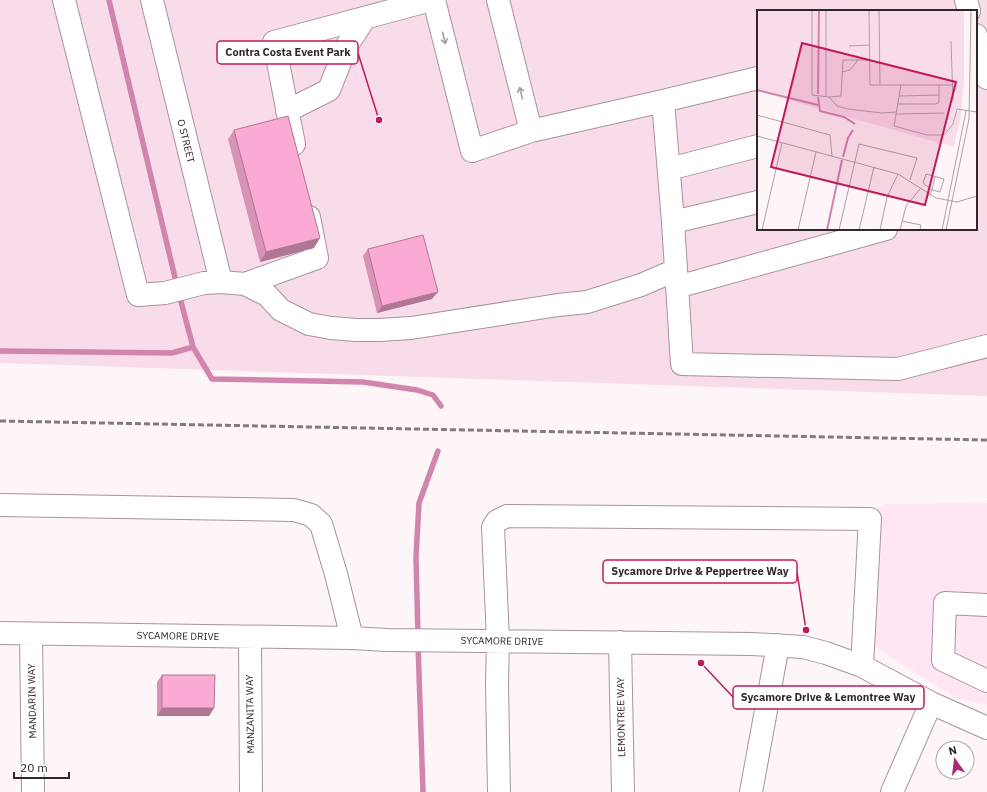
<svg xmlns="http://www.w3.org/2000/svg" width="987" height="792" viewBox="0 0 987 792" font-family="'IBM Plex Sans',sans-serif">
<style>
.built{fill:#ffe6f2}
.green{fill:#f9dcea;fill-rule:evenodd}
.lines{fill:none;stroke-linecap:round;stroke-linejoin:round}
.stream{stroke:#d184ac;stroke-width:5.5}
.minor-casing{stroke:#a8939d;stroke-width:24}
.minor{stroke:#fff;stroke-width:22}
.rail{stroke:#837a7e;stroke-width:3;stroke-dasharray:6 3;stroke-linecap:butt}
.wall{fill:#d792b5}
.shaded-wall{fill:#af7794}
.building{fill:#faaad3;stroke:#af7794}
.oneway{stroke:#a29ea0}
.labels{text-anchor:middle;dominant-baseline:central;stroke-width:3.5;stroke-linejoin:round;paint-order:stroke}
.street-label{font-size:10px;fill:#30272b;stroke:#fff}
.inset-river{fill:none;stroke:#d184ac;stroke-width:2}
.inset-road{fill:none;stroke:#aca3a7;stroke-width:1}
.view{fill:#c2185b;fill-opacity:0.15;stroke:#c2185b;stroke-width:2}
.inset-edge{fill:none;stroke:#30272b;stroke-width:2}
.leader{fill:none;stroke:#c2185b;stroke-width:1.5}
.callout-dot{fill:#c2185b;stroke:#fff;stroke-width:1.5}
.callout{fill:#fff;stroke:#c2185b;stroke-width:1.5}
.callout-label{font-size:11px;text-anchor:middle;font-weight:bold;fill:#30272b}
</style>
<rect width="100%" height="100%" fill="#fef5f9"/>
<path class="built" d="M987,503V705L956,698L872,645L875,511L886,504Z"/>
<path class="green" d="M0,0H987V396L0,363ZM758,11H976V229H758Z"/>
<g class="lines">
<path class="stream" d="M109,0L177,286
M179,294L193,347L212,379L363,382L417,390L433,395L441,406
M0,351L172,353L193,347
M418,636L416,557L419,503L438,451
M418,644L423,792"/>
<g class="minor-casing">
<path id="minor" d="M64,0L138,295L165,293L204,283L221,282L245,284L267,295L281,310L309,324L331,328L357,330H379L411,328L558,305L587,302L641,285L676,270
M152,0L221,282
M434,0L472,151L531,131L663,101L673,222L682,364L898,369L987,346
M498,0L531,131
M966,0L969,11
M976,35L987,78
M663,101L758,78
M287,111L329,90L346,47L365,18
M294,144L274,42L431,0
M669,169L758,146
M673,222L758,202
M245,284L317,258L309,217
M677,287L886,229
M0,505L294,510L311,515L321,524L336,574L352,638
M987,605L945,603L943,660L987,681
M0,633L352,638L387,640L752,644L803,647L826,653L862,666L931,703L987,728
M31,634L33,792
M250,637L251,792
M620,642L623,792
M499,792L497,684L498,640L493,527L497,521L507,516L870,519L862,666
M751,792L778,645
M892,792L931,703"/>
</g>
<use href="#minor" class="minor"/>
<path class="rail" d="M0,421L987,440"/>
</g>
<path class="wall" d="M234,130L314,248L260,262L228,139Z
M368,249L432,299L377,313L363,256Z
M162,675L214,708L209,716H157V682Z"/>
<path class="shaded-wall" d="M320,238L314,248L260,262L266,252Z
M438,292L432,299L377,313L382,306Z
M162,708H214L209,716H157Z"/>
<path class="building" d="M288,116L320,238L266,252L234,130Z
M423,235L438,292L382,306L368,249Z
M162,675H215L214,708H162Z"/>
<defs><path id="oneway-shaft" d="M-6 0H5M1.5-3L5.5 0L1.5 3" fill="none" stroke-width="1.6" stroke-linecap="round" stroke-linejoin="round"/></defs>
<g class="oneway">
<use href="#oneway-shaft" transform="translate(444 38) rotate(76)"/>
<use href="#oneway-shaft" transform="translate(521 93) rotate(-104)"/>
</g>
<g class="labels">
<g class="street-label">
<text transform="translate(186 141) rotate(76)">O STREET</text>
<text transform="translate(178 636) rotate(1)">SYCAMORE DRIVE</text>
<text transform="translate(502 641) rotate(1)">SYCAMORE DRIVE</text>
<text transform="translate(32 701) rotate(-91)">MANDARIN WAY</text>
<text transform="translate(250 714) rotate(-91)">MANZANITA WAY</text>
<text transform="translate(621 717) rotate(-91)">LEMONTREE WAY</text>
</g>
</g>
<g transform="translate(757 10)">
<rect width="220" height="220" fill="#fef5f9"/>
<path d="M1,0H207V70L204,106L197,137L0,81Z" fill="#f9dcea"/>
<path class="inset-river" d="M0,80L61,95M61,84L62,0M61,87L63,101L87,107L98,114M86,147L91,128L96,120M70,220L85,150"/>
<path class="inset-road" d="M55,0V85L72,87L80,96L91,99L125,103L140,102M112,0L113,75H144L137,116L170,125H187L196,114L200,99L220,102M122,0L123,74M194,31L196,91M92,36L113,35M85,62L93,60L101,50M144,75H196M69,86V0M143,86L182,85M72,87L84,86L86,50H113M141,94H179L182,92V75M139,104L187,103M0,105L73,125L75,146M0,126L141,164L179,188L200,192L220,186M172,186L175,180L183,182L187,169L169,164L166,173L175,180L178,167M145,211L164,215L163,220M5,220L25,133M41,220L59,142M82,220L102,134L160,148L153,170M102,220L117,157M123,220L130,187L141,164M143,220L149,196L163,179M185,220L209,101M189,220L212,109L214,0"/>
<path class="view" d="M45,33L199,72L168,195L14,157Z"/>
<rect width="220" height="220" class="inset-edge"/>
</g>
<path class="leader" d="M379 120L358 53M806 630L797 572M701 663L733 697"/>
<g class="callout-dot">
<circle cx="379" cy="120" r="4"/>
<circle cx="806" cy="630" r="4"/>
<circle cx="701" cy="663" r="4"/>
</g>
<g class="callout">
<rect x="217" y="41" width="141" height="23" rx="4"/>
<rect x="603" y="560" width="194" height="23" rx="4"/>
<rect x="733" y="686" width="191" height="23" rx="4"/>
</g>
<g class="callout-label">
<text x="288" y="56">Contra Costa Event Park</text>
<text x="700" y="575">Sycamore Drive &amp; Peppertree Way</text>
<text x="828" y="701">Sycamore Drive &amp; Lemontree Way</text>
</g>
<g transform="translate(955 760) rotate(346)"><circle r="19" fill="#ffffff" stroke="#aca9aa"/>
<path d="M0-3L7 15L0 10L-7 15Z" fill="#a92a79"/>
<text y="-6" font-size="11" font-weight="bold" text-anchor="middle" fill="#30272b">N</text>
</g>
<path d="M14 772v6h55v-6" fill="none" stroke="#30272b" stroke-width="2"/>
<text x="20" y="772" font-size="12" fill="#30272b" stroke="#ffffff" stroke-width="3" paint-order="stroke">20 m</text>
</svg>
